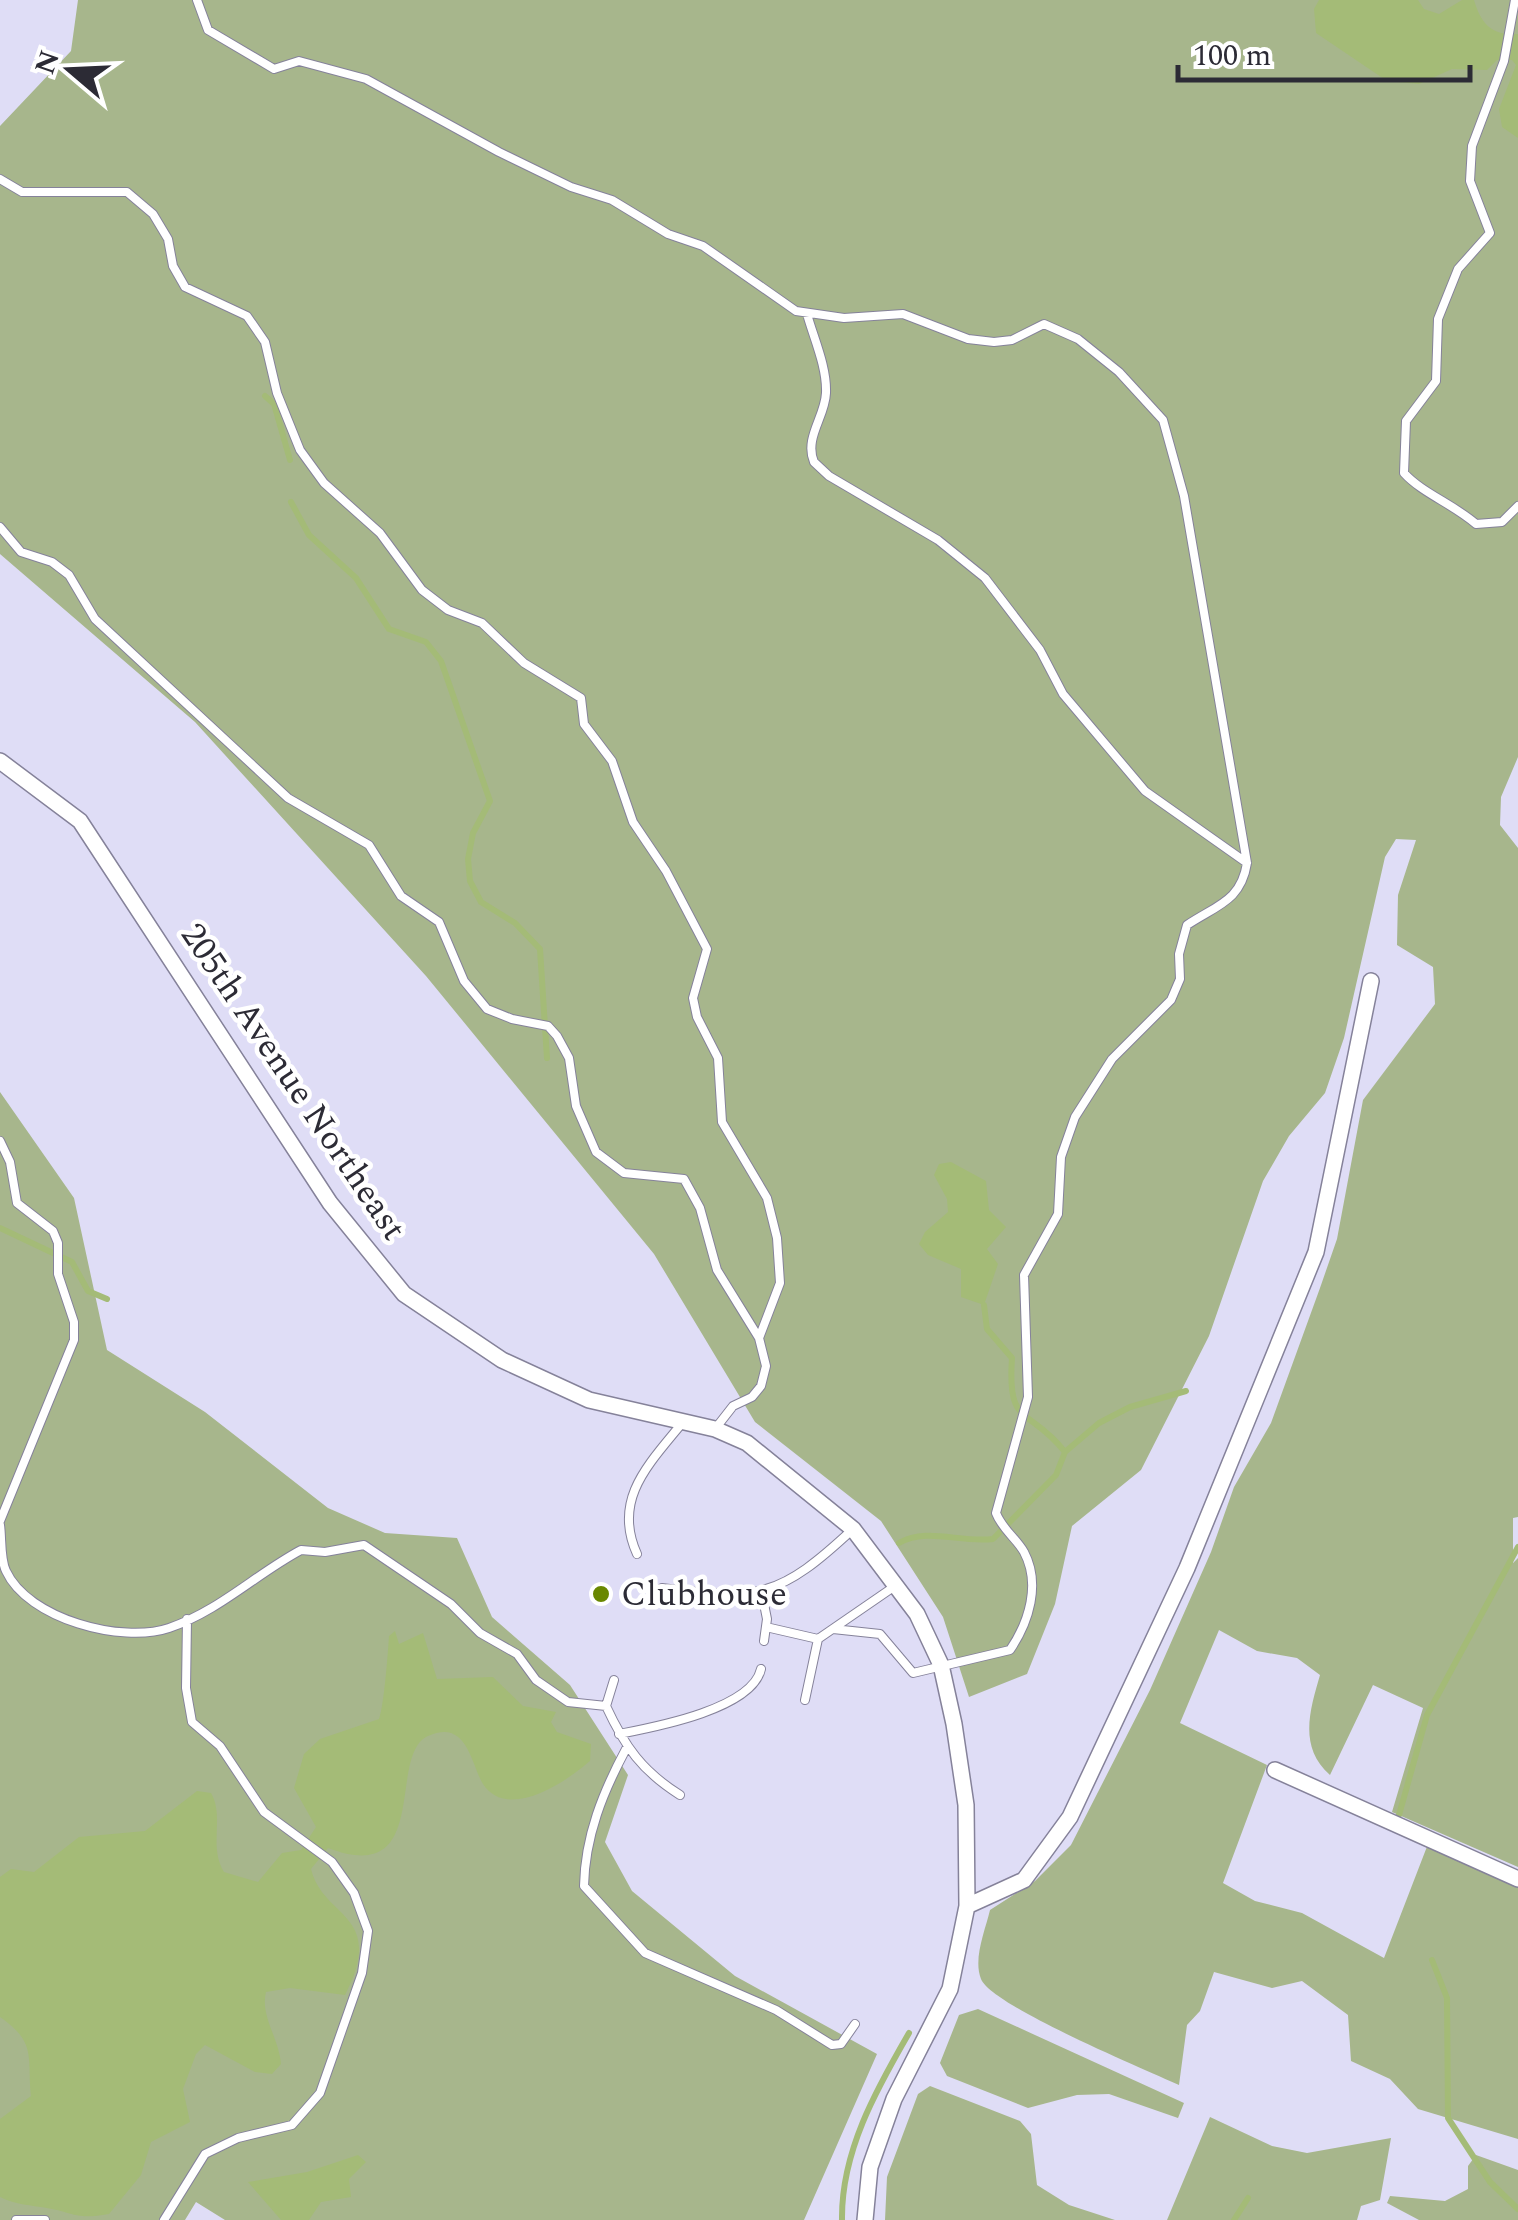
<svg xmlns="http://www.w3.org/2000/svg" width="1518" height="2220" viewBox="0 0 1518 2220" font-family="Spectral,serif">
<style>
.green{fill:#a7b68c}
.water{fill:#a4bb77}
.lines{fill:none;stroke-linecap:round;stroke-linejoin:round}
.stream{stroke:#a4bb77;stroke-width:6}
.service-casing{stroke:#85829a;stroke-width:10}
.minor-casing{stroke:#85829a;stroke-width:18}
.service{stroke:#fff;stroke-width:8}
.minor{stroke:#fff;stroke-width:15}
.poi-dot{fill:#698700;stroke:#fff;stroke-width:4}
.labels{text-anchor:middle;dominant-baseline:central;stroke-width:9;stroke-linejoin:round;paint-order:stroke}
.street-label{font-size:35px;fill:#2c2b35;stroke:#fff}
.poi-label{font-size:35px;fill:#2c2b35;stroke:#fff;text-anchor:start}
</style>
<rect width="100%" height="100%" fill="#dfddf6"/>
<path class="green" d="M78,0H1518V757L1501,797L1500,825L1518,848V1517L1513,1518V1563L1518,1558V1867L1392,1812L1423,1708L1373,1685L1330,1775C1298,1747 1310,1710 1320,1675L1297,1658L1257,1651L1219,1630L1180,1723L1267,1765L1223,1883L1255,1901L1302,1913L1384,1958L1428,1844L1518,1884V2139L1418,2109L1390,2079L1351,2061L1348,2015L1302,1981L1272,1988L1214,1972L1200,2011L1187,2025L1179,2085C1144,2069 992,2006 981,1979C973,1959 985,1931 990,1910L1035,1881L1071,1845L1150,1690L1211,1552L1234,1487L1271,1423L1320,1288L1337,1239L1363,1100L1435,1004L1433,967L1397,945L1398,895L1416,840L1396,839L1385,857L1344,1038L1325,1093L1289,1136L1263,1181L1209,1336L1141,1470L1072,1526L1055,1604L1027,1674L969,1697L943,1617L881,1521L755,1422L654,1254L426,976L195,722L0,554V126L71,51Z
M0,1092L74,1198L107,1350L205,1412L328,1508L385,1533L457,1538L492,1617L570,1685L628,1775L605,1842L632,1891L735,1976L877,2054L804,2220H225L196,2202L185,2220H0Z
M978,2009L1184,2103L1178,2118L1109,2094L1077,2095L1028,2108L947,2076L940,2063L959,2015Z
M930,2086L1020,2121L1031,2134L1037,2185L1069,2205L1115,2220H885L887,2177L918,2094Z
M1210,2117L1272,2146L1307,2153L1391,2138L1380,2200L1361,2206L1357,2220H1167Z
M1476,2155L1518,2170V2220H1419L1387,2203L1390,2196L1445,2201L1468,2189V2166Z"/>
<path class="water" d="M1319,0H1418L1424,9L1439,14L1462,0H1474C1481,24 1492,36 1518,34V138L1502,127L1499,109L1516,65L1512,60H1497L1487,70L1452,69L1419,84L1387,81L1316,33L1314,9Z
M951,1162L986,1181L989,1210L1006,1227L987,1249L998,1264L984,1305L961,1297V1269L928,1255L919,1244L925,1232L948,1212L947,1199L934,1175L939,1164Z
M395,1631L399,1644L423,1633L437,1679L493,1677L523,1706L556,1712L551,1722L557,1732L591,1744L590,1761C567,1781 508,1822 483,1784C471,1764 467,1718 428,1736C386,1755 433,1888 328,1848L311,1869C323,1919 387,1913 345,1995L290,1988L266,1992C260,2016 279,2038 281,2064L272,2074L255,2072L205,2045L196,2054L183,2089L190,2122L151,2142L141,2175L109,2214C76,2220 75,2213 47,2208C30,2205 17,2205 0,2197V2119L31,2096C27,2056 37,2043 0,2017V1877L11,1869L34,1872L79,1837L145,1831L197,1791L211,1793C225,1817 208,1846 224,1872L258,1882L282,1853L301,1850L316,1827L294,1788L304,1754L320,1739L379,1719C384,1706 388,1652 389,1636Z
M358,2155L366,2162L349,2179L351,2197L321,2202L309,2220H281L248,2182L307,2172Z"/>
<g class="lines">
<path class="stream" d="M265,396L274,404L290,460
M291,502L309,535L356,578L389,629L426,642L441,661L490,801L473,833L468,859L470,881L481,902L515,923L540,949L547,1058
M0,1228L72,1262L88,1291L107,1299
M984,1305L987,1329L1012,1358C1007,1429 1029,1406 1065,1452
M899,1543C927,1527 959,1543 993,1539L1056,1475L1065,1452L1099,1423L1130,1407L1186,1391
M1399,1815L1427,1715L1518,1547
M1432,1960L1447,1998L1448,2118L1490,2182L1518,2209
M842,2220C841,2152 876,2090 909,2033
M1234,2220L1248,2198"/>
<g class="service-casing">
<path id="service" d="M197,0L208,30L274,69L299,61L366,79L499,152L571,187L612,200L668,234L703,246L796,311L844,318L903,314L968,339L994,342L1012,340L1044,324L1078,339L1119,372L1163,420L1184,496L1247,863C1241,901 1217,905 1187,925L1179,954L1180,979L1171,1000L1112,1059L1075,1117L1061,1157L1058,1214L1024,1275L1028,1397L996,1513C1002,1529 1016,1538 1024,1552C1041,1584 1029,1622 1010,1650L913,1673L880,1634L833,1629
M1515,0L1504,61L1472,146L1470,181L1490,233L1458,269L1438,319L1436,381L1406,421L1404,473C1422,493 1453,504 1476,524L1502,522L1518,506
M0,179L22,192H127L153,214L168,239L173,266L185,287L247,316L265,342L277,393L300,450L324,483L380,533L422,590L448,610L482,623L524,663L581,698L584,724L612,761L633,822L666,871L707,949L693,998L697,1017L718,1058L722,1122L767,1198L777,1238L780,1283L759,1338L766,1366L761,1386L752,1397L733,1406L715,1429
M807,314C814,339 827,367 826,393C825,417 804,438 814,462L829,476L938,540L985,578L1040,650L1063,694L1145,791L1247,863
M0,527L21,552L52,562L69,575L95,619L288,798L369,845L401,896L439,922L464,981L487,1009L512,1019L548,1026L557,1036L569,1058L576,1106L596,1152L624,1173L684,1179L700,1208L717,1270L759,1338
M0,1141L10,1162L17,1203L53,1231L58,1243V1274L74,1322V1340L0,1521
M0,1525C2,1539 0,1559 6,1571C28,1619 122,1644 169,1628C219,1611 256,1574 301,1550L325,1552L364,1545L451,1604L480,1633L517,1654L536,1680L568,1702L606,1706
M637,1554C612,1499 649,1464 683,1422
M662,1588C759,1601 780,1597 853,1529
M762,1594L767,1619L764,1641
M766,1627L818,1639
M614,1680L606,1706C625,1747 642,1771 680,1795
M805,1700L818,1639L895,1586
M619,1734C655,1727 752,1709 761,1669
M626,1749C603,1792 585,1836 584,1886L645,1953L776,2010L832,2045L841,2044L855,2024
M16,2220H45
M164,2220L205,2154L238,2138L292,2125L320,2093L362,1973L368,1931L354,1893L332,1862L264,1812L220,1746L192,1722L186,1688L187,1619"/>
</g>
<g class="minor-casing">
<path id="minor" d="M0,761L80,821L330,1203L404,1294L502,1360L589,1400L715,1429L747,1443L853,1529L917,1614L941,1665L954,1724L966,1805L967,1906L950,1989L894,2099L870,2167L865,2220
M1275,1770L1518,1879
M967,1906L1024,1880L1070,1817L1187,1568L1316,1252L1371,981"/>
</g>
<use href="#service" class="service"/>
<use href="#minor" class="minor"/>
</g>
<circle class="poi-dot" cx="601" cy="1594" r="10"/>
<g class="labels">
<g class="street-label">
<text transform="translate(293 1082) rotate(56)">205th Avenue Northeast</text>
</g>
<g class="poi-label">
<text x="621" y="1594">Clubhouse</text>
</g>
</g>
<g transform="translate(70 70) rotate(289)" stroke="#ffffff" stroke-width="8" paint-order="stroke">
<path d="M0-8L18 38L0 25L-18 38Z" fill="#2c2b35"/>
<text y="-15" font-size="28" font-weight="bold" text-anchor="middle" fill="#2c2b35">N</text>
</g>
<path d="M1178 65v15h292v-15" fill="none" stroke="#2c2b35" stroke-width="5"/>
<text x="1193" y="65" font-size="30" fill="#2c2b35" stroke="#ffffff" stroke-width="8" paint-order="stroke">100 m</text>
</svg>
